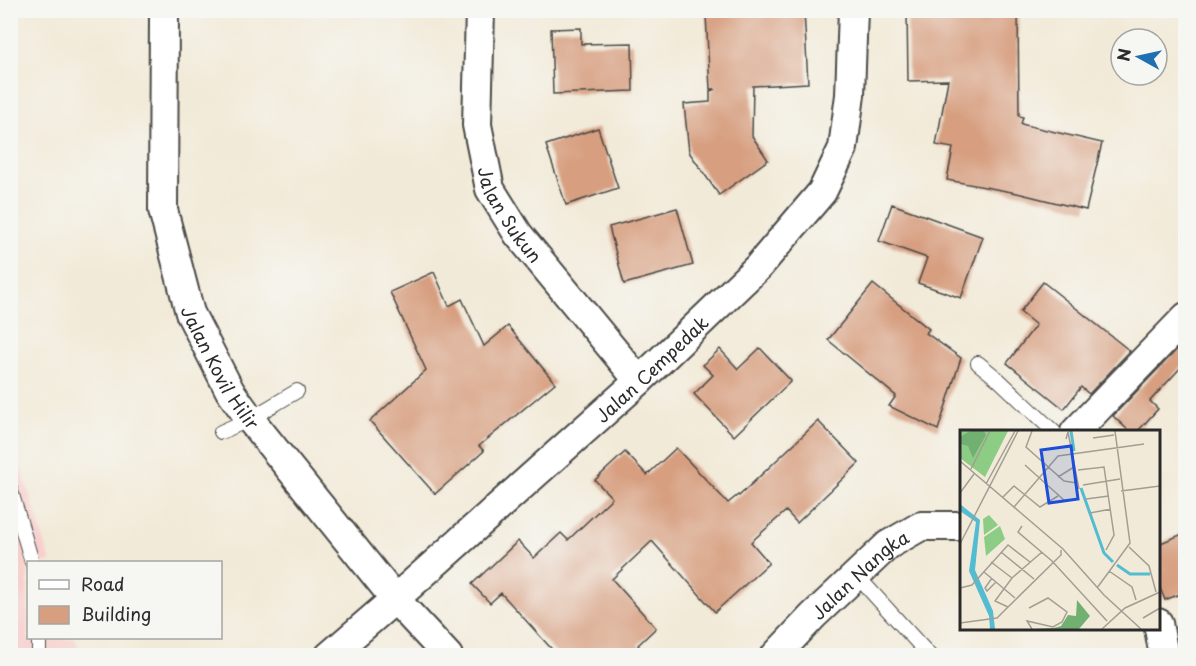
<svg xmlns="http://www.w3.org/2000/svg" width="1196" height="666" viewBox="0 0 1196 666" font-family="'Playpen Sans',sans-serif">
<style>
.built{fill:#f7d0ce}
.building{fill:#d79f80}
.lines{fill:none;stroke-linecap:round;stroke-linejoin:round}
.service-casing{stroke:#494845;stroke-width:16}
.minor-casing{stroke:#494845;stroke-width:32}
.service{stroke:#fff;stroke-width:14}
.minor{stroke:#fff;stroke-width:28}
.labels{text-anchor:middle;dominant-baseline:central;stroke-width:4.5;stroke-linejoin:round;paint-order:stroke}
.street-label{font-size:18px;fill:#2b2b2b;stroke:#f6f6f2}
.inset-river{fill:none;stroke:#53bcd0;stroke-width:3}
.inset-road{fill:none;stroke:#a29e93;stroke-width:1.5}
.view{fill:#1d4ed8;fill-opacity:0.15;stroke:#1d4ed8;stroke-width:3}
.inset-edge{fill:none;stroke:#2b2b2b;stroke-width:3}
</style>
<rect width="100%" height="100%" fill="#f6f6f2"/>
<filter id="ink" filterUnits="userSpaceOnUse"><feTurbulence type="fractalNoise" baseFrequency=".0167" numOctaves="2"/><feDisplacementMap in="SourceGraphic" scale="12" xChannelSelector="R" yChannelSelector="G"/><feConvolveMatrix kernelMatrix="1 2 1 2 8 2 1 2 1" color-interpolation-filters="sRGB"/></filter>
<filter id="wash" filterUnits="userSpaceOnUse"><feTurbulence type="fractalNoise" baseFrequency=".008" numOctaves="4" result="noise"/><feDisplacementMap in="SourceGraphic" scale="24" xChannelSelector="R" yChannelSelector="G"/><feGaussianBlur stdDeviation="1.35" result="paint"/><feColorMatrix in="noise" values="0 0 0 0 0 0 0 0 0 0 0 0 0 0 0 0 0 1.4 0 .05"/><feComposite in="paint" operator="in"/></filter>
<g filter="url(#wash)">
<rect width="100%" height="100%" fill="#f2ead8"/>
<path class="built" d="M10,433L51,562H28V638H75L81,655H11Z"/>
<g id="blocks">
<path class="building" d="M791,10H804L808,83L753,86L752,136L768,160L719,195L689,152L684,104L710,102V91L715,89H710L706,15Z
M907,10H1018L1019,116L1023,117L1021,124L1102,143L1086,210L1017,193L947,180L953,148L936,145L948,80L908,81Z
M581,28V44L632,43L633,91L553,94L551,29Z
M598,128L618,188L566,205L546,145Z
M892,204L983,237L961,298L918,283L927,258L879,241Z
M677,208L693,265L624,284L609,227Z
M434,272L449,306L462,299L484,346L508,326L555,383L479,446L484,451L435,494L370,421L426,370L390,292Z
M1043,282L1130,351L1089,394L1081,387L1064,409L1007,363L1036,325L1020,312Z
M873,284L929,329L926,333L961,358L938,430L889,406L896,396L828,340Z
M1185,341V363L1150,401L1158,409L1137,432H1130L1113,416Z
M760,348L791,381L734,436L694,394L713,375L703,365L720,349L738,369Z
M818,421L859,463L797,523L786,511L751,542L769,563L715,612L652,541L612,579L656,628L638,645L648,656H558L501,593L490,603L472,584L518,541L534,558L561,533L568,540L612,498L595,480L625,452L647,475L676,448L728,503L738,495L739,496Z
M1185,533V592L1165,600L1158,583V544Z"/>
</g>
</g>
<g filter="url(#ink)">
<use href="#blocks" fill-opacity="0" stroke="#494845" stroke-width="1.5"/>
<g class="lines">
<g class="service-casing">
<path id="service" d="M978,363L999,380L1054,432
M221,432L250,419L297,391
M10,488L32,562
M857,576L930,656
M39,638V656"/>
</g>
<g class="minor-casing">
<g id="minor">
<path id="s1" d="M164,10L163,210L190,313L230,391L250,419L395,599L448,656"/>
<path id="s2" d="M480,10L477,125L490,189L518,234L639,381"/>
<path d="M1075,432L1186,317"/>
<path d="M1158,623L1164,656"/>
<path id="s3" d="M329,656L395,599L639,381L758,267L822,192L843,148L850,95L853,10"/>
<path id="s4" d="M775,656L813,616L888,545L921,526H962"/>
</g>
</g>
<use href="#service" class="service"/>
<use href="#minor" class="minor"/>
</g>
</g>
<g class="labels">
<g class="street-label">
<text stroke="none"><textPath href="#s2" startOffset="212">Jalan Sukun</textPath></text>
<text stroke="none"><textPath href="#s1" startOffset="369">Jalan Kovil Hilir</textPath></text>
<text stroke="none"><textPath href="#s3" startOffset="432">Jalan Cempedak</textPath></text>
<text stroke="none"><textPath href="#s4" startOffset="118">Jalan Nangka</textPath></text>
</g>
</g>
<g transform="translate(960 430)">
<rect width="200" height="200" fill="#f2ead8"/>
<path d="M0,1H48L25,47L0,28ZM29,85L38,95L24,105L23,89ZM40,96L45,109L26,126L24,107Z" fill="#8dcc84"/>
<path d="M10,1H24L26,5L13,28L8,16L1,14L0,7ZM117,170L130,186L119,199H75L94,198L101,196L108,185L116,186Z" fill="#72b072"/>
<path d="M0,74L20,90L15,140L33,181L35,199H30L29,186L9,141L16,92L0,81Z" fill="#53bcd0"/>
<path class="inset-river" d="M111,1L114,21M121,58L144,123L153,132M157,135L170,144H190"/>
<path class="inset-road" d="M72,1L66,17L104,51L117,53M133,8L154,5M106,9L108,2L119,59M0,31L103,119L144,165L181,199M65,35L105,71M11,39L30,1M118,40L144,37L154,105L146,120M98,47L114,37M26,54L55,1M123,55L160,49M161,61L200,56M0,63L14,44M43,67L54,56L80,77L98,66M126,69L149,66M54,77L98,26L184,14M130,83L151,79M62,96L58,102L92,131L147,191M0,114L58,1M169,117L189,136L196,162M41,122L74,149M82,122L52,148L35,171L48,177L101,125V120M31,132L52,148M149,141L172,157L176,170M24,142L55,168M32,148L25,158L27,161L36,152M0,158L12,155L48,115L70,132M137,158L170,113L155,1M69,178L88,168L107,182L102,192L93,197L67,191L72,199M183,188L200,178M0,193L37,188L48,177M142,199L165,178L200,162"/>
<path class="view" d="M111,16L118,69L89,73L81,20Z"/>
<rect width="200" height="200" class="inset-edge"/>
</g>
<rect width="1196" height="666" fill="none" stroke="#f6f6f2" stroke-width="36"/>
<rect x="27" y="561" width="195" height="78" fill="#f6f6f2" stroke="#a5a5a2" stroke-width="1.5"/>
<rect x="39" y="580" width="30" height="9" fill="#ffffff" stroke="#a5a5a2" stroke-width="1.5"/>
<text x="81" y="591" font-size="18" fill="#2b2b2b">Road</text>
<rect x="39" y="606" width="30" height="18" fill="#d79f80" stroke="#a5a5a2" stroke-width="1.5"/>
<text x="81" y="621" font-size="18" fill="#2b2b2b">Building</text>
<g transform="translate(1139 57) rotate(278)"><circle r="28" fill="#f6f6f2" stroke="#a5a5a2" stroke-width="1.5"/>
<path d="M0-4.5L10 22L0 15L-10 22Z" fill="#1f6fb2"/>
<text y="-9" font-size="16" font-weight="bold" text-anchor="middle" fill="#2b2b2b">N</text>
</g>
</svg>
